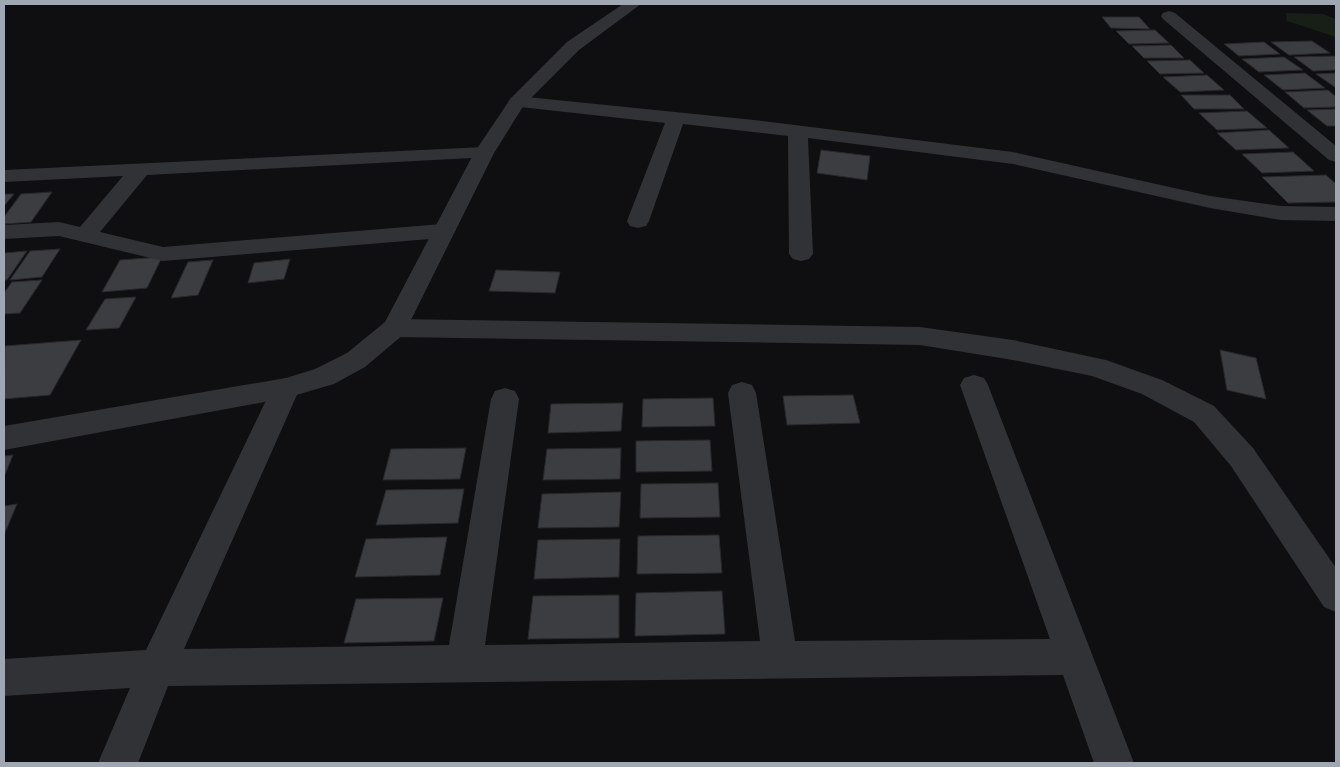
<svg xmlns="http://www.w3.org/2000/svg" width="1340" height="767" viewBox="0 0 1340 767" font-family="'Public Sans',sans-serif">
<style>
.green{fill:#171f17}
.building{fill:#3b3d41;stroke:#29292d}
.lines{fill:none;stroke-linecap:round;stroke-linejoin:round}
.minor{fill:#303236;fill-rule:evenodd}
.tertiary{fill:#303236;fill-rule:evenodd}
</style>
<rect width="100%" height="100%" fill="#0f0f11"/>
<path class="green" d="M1286,13L1323,14L1336,19V37L1287,21Z"/>
<path class="building" d="M1102,17H1139L1150,29L1111,28Z
M1155,30L1169,43L1129,44L1116,31Z
M1312,41L1330,53L1289,55L1271,42Z
M1264,42L1280,54L1239,56L1224,44Z
M1171,45L1184,58H1144L1132,46Z
M1334,56L1336,57V70L1313,71L1294,57Z
M1284,57L1303,70L1259,72L1242,59Z
M1190,60L1204,73L1160,74L1147,61Z
M1305,73L1325,88L1283,90L1264,75Z
M1336,73V88L1316,74Z
M1207,75L1224,90L1180,92L1163,77Z
M1328,90L1336,97V107L1304,108L1285,92Z
M1181,95H1230L1244,109H1194Z
M1336,109V126H1327L1307,110Z
M1247,111L1267,128L1217,130L1199,113Z
M1269,130L1289,148L1236,150L1217,133Z
M821,150L870,156L867,180L817,173Z
M1293,152L1314,171L1262,173L1242,154Z
M1326,175L1336,184V202L1288,203L1262,177Z
M52,192L31,222L4,224V217L21,194Z
M4,194H14L4,206Z
M60,249L42,277L10,280L30,251Z
M27,251L7,280H4V253Z
M162,257L147,288L102,292L120,260Z
M290,259L284,279L248,283L254,263Z
M213,260L198,295L171,298L188,262Z
M496,270L560,272L555,293L489,291Z
M42,280L20,313L4,314V293L12,282Z
M136,297L119,328L86,330L105,299Z
M81,340L50,395L4,399L5,346Z
M1220,350L1256,358L1266,399L1227,390Z
M853,395L860,423L787,425L783,396Z
M713,398L715,426L642,427L643,399Z
M623,403L621,431L548,433L551,404Z
M710,440L712,471L636,472V441Z
M466,448L460,479L383,480L391,449Z
M621,448L620,479L543,480L547,449Z
M13,455L4,477V456Z
M718,483L720,517L640,518L641,484Z
M464,489L458,523L376,525L386,490Z
M621,492L619,527L538,528L542,494Z
M17,504L4,535V506Z
M719,535L722,573L637,574L638,536Z
M447,537L440,575L355,577L366,539Z
M620,539L619,577L534,579L538,540Z
M722,591L725,634L635,636L636,593Z
M619,595V638L528,639L533,596Z
M443,598L434,641L344,643L356,599Z"/>
<g class="lines">
<path class="minor" d="M1169,11L1175,13L1336,146V162L1329,160L1163,19L1161,16L1163,13Z
M517,96L754,120L1013,152L1210,196L1281,206L1336,207V221L1281,220L1210,208L1013,164L808,138L813,254L809,259L801,261L793,259L789,254L788,136L683,124L649,221L646,226L638,228L630,226L627,221L665,123L511,106L508,102L511,98Z
M484,147L491,149L494,153L491,157L147,175L100,232L163,247L442,224L450,226L453,231L450,236L442,238L163,261L59,236L4,239V225L59,222L80,227L123,176L4,182V170Z
M395,319L920,327L1013,340L1106,360L1162,380L1214,406L1253,448L1336,568V612L1324,607L1231,466L1194,422L1142,394L1092,376L1013,360L920,345L395,337L386,334L382,328L386,322Z
M974,375L984,378L988,385L1134,763H1094L1063,675L168,686L138,763H98L130,688L4,696V659L146,650L272,388L276,381L286,378L296,381L300,388L184,649L449,645L491,399L495,391L505,388L515,391L519,399L485,645L760,641L728,393L732,385L742,382L752,385L756,393L795,641L1050,639L960,385L964,378Z"/>
<path class="tertiary" d="M623,4H641L579,50L524,105L494,153L404,334L365,367L334,384L286,398L4,450V426L286,378L315,369L347,353L385,322L474,153L511,98L567,42Z"/>
</g>
<rect width="1340" height="767" fill="none" stroke="#9fa7b3" stroke-width="10"/>
</svg>
